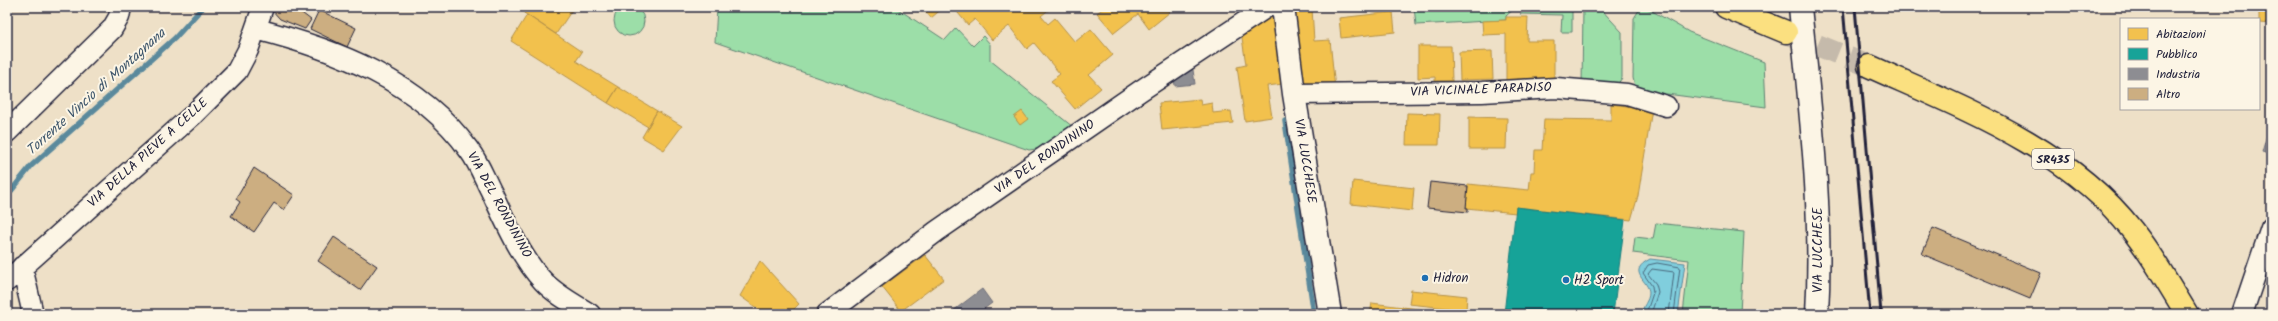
<svg xmlns="http://www.w3.org/2000/svg" width="2278" height="321" viewBox="0 0 2278 321" font-family="Kalam,sans-serif">
<style>
.green{fill:#9cdea8;stroke:#5f8072}
.water{fill:#80cedd;stroke:#5a899c}
.homes{fill:#f2c14e;stroke:#b49148}
.public{fill:#17a398;stroke:#1a7c7c}
.industry{fill:#8d8d92;stroke:#6d6d78}
.lines{fill:none;stroke-linecap:round;stroke-linejoin:round}
.shore{stroke:#48677c;stroke-width:1}
.stream{stroke:#5a899c;stroke-width:5.5}
.building{fill:#ccae81;stroke:#22223b}
.primary-tunnel{stroke:#c5baab;stroke-width:22;stroke-dasharray:22 11;stroke-linecap:butt}
.street-casing{stroke:#22223b;stroke-width:23}
.secondary-casing{stroke:#22223b;stroke-width:25}
.primary-casing{stroke:#22223b;stroke-width:25}
.street{stroke:#fcf5e5;stroke-width:20}
.secondary{stroke:#fcf5e5;stroke-width:22}
.primary{stroke:#fbe080;stroke-width:22}
.rail{stroke:#22223b;stroke-width:3}
.poi-dot{fill:#1f6fb2;stroke:#fcf5e5;stroke-width:1.5}
.labels{text-anchor:middle;dominant-baseline:central;stroke-width:4;stroke-linejoin:round;paint-order:stroke}
.shield{fill:#fcf5e5;stroke:#63616e;stroke-width:1}
.shield-label{font-size:12px;font-weight:bold;fill:#22223b}
.street-label{font-size:13px;fill:#22223b;stroke:#fcf5e5}
.poi-label{font-size:13px;fill:#22223b;stroke:#fcf5e5;text-anchor:start}
.water-label{font-size:14px;font-style:italic;fill:#3e566c;stroke:#fcf5e5}
</style>
<rect width="100%" height="100%" fill="#eee0c7"/>
<filter id="ink" filterUnits="userSpaceOnUse"><feTurbulence type="fractalNoise" baseFrequency=".025" numOctaves="2"/><feDisplacementMap in="SourceGraphic" scale="8" xChannelSelector="R" yChannelSelector="G"/><feConvolveMatrix kernelMatrix="1 2 1 2 8 2 1 2 1" color-interpolation-filters="sRGB"/></filter>
<g filter="url(#ink)">
<path class="green" d="M614 21a15 15 0 1 1 30 0a15 15 0 1 1-30 0Z
M717,7H895L945,40L956,28L973,46L983,36L990,44V60L1073,127L1043,148L1029,150L715,42Z
M1414,7H1516L1506,16V20L1416,25Z
M1527,7H1572V32H1561L1562,15L1520,14Z
M1583,7H1599L1622,32V78L1617,85L1582,86Z
M1641,7H1645L1689,32L1764,62L1766,107L1636,90L1633,78L1634,18Z
M1656,223L1744,232L1740,314H1683L1689,260L1633,253L1635,237L1653,239Z"/>
<path class="water" d="M1650,259L1685,263L1678,314H1642C1642,306 1649,301 1649,293C1650,281 1625,272 1650,259Z"/>
<path class="homes" d="M528,7H574L556,34L524,13Z
M922,7H944L931,18Z
M953,7H1052L1041,16L1048,24L1055,18L1075,42L1091,29L1113,55L1089,75L1101,88L1075,109L1051,81L1060,74L1034,43L1027,49L1009,26L992,40L975,19L968,25Z
M1105,7H1166L1170,12L1149,29L1138,14L1114,33L1097,13Z
M2259,7H2271V24L2259,23Z
M1312,8L1314,41L1330,40L1335,89L1300,90L1291,10Z
M1393,12L1395,32L1341,38L1339,18Z
M527,15L582,52L576,61L618,87L608,103L511,41Z
M1273,17L1283,84L1267,86L1272,117L1245,121L1237,67L1246,65L1241,31L1258,19Z
M1506,17H1528L1527,41H1554V83L1506,82V34L1483,35L1482,21L1506,20Z
M1418,46H1451L1452,81H1435V77L1418,78Z
M1492,51L1493,79L1460,80L1459,52Z
M618,87L657,111L648,127L608,103Z
M1200,99L1201,105L1212,103L1213,113L1231,111L1233,123L1162,130L1159,103Z
M1611,104L1652,109L1638,196L1631,220L1516,207V213L1466,208L1468,184L1529,190L1531,172H1534L1535,150H1542L1544,119L1611,120Z
M657,111L682,126L664,150L642,137Z
M1022,111L1028,119L1020,125L1014,117Z
M1407,113L1440,114L1439,145H1406Z
M1469,117L1507,118L1506,149H1469Z
M1353,181L1414,188L1412,211L1351,204Z
M925,255L944,279L901,311L882,287Z
M760,261L799,304L789,314H765L740,296Z
M1411,290L1467,296L1466,310L1409,304Z
M1372,303L1426,310V314H1370Z"/>
<path class="public" d="M1516,207L1625,220L1613,314H1504Z"/>
<path class="industry" d="M1190,64L1193,70L1195,84L1175,86L1174,78Z
M2271,121V155L2262,152Z
M982,289L992,303L977,314H949Z"/>
<g class="lines">
<path class="shore" d="M1646,314L1653,293L1652,286L1643,273L1648,265L1657,263L1680,267L1674,314
M1651,314L1658,292L1656,284L1648,274L1652,269L1674,272L1669,314"/>
<path class="stream" d="M1285,121L1314,314
M7,196L31,166L175,38L203,7"/>
</g>
<path class="building" d="M294,7L311,20L305,29L280,19L270,8Z
M319,10L356,28L347,47L310,29Z
M254,168L294,195L284,210L274,203L254,232L231,216L240,202L236,199Z
M1430,182L1468,186L1466,208H1468V212L1427,208Z
M1933,228L2041,273L2030,299L1922,254Z
M334,237L377,266L360,290L318,261Z"/>
<g class="lines">
<path class="primary-tunnel" d="M1787,33L1869,66"/>
<g class="street-casing">
<path id="street" d="M256,29C335,49 420,81 469,150C479,163 485,180 493,195C506,223 522,259 543,281C556,295 574,304 590,314
M1294,94L1482,92L1556,88L1627,94L1666,106
M7,132L112,29L119,17L121,7
M22,267L33,314
M7,281L194,114L237,71L248,50L263,7
M827,314L937,231L1140,91L1267,7
M2242,314L2271,228"/>
</g>
<g class="secondary-casing">
<path id="secondary" d="M1283,7L1294,94L1330,314
M1800,7C1810,109 1823,211 1817,314"/>
</g>
<g class="primary-casing">
<path id="primary" d="M1726,7L1786,32
M1869,66C1962,108 2067,147 2132,230C2153,256 2169,285 2187,314"/>
</g>
<use href="#street" class="street"/>
<use href="#secondary" class="secondary"/>
<use href="#primary" class="primary"/>
<path class="rail" d="M1843,7L1870,314
M1855,7L1881,314"/>
</g>
</g>
<g class="poi-dot">
<circle cx="1425" cy="278" r="4"/>
<circle cx="1566" cy="280" r="4"/>
</g>
<g class="labels">
<rect class="shield" x="2032" y="149" width="42" height="20" rx="3"/>
<g class="shield-label">
<text x="2053" y="159">SR435</text>
</g>
<g class="street-label">
<text transform="translate(1481 90) rotate(-2)">VIA VICINALE PARADISO</text>
<text transform="translate(148 153) rotate(-42)">VIA DELLA PIEVE A CELLE</text>
<text transform="translate(1045 157) rotate(-35)">VIA DEL RONDININO</text>
<text transform="translate(1305 161) rotate(81)">VIA LUCCHESE</text>
<text transform="translate(499 205) rotate(61)">VIA DEL RONDININO</text>
<text transform="translate(1818 250) rotate(-90)">VIA LUCCHESE</text>
</g>
<g class="poi-label">
<text x="1433" y="278">Hidron</text>
<text x="1574" y="280">H2 Sport</text>
</g>
<g class="water-label">
<text transform="translate(96 92) rotate(-42)">Torrente Vincio di Montagnana</text>
</g>
</g>
<rect width="2278" height="321" fill="none" stroke="#fcf5e5" stroke-width="24"/>
<rect x="12" y="12" width="2254" height="297" fill="none" stroke="#22223b" stroke-width="1.5" filter="url(#ink)"/>
<rect x="2120" y="18" width="140" height="92" fill="#fcf5e5" stroke="#a5a1a1"/>
<rect x="2128" y="28" width="20" height="12" fill="#f2c14e" stroke="#a5a1a1"/>
<text x="2156" y="38" font-size="12" fill="#22223b">Abitazioni</text>
<rect x="2128" y="48" width="20" height="12" fill="#17a398" stroke="#a5a1a1"/>
<text x="2156" y="58" font-size="12" fill="#22223b">Pubblico</text>
<rect x="2128" y="68" width="20" height="12" fill="#8d8d92" stroke="#a5a1a1"/>
<text x="2156" y="78" font-size="12" fill="#22223b">Industria</text>
<rect x="2128" y="88" width="20" height="12" fill="#ccae81" stroke="#a5a1a1"/>
<text x="2156" y="98" font-size="12" fill="#22223b">Altro</text>
</svg>
